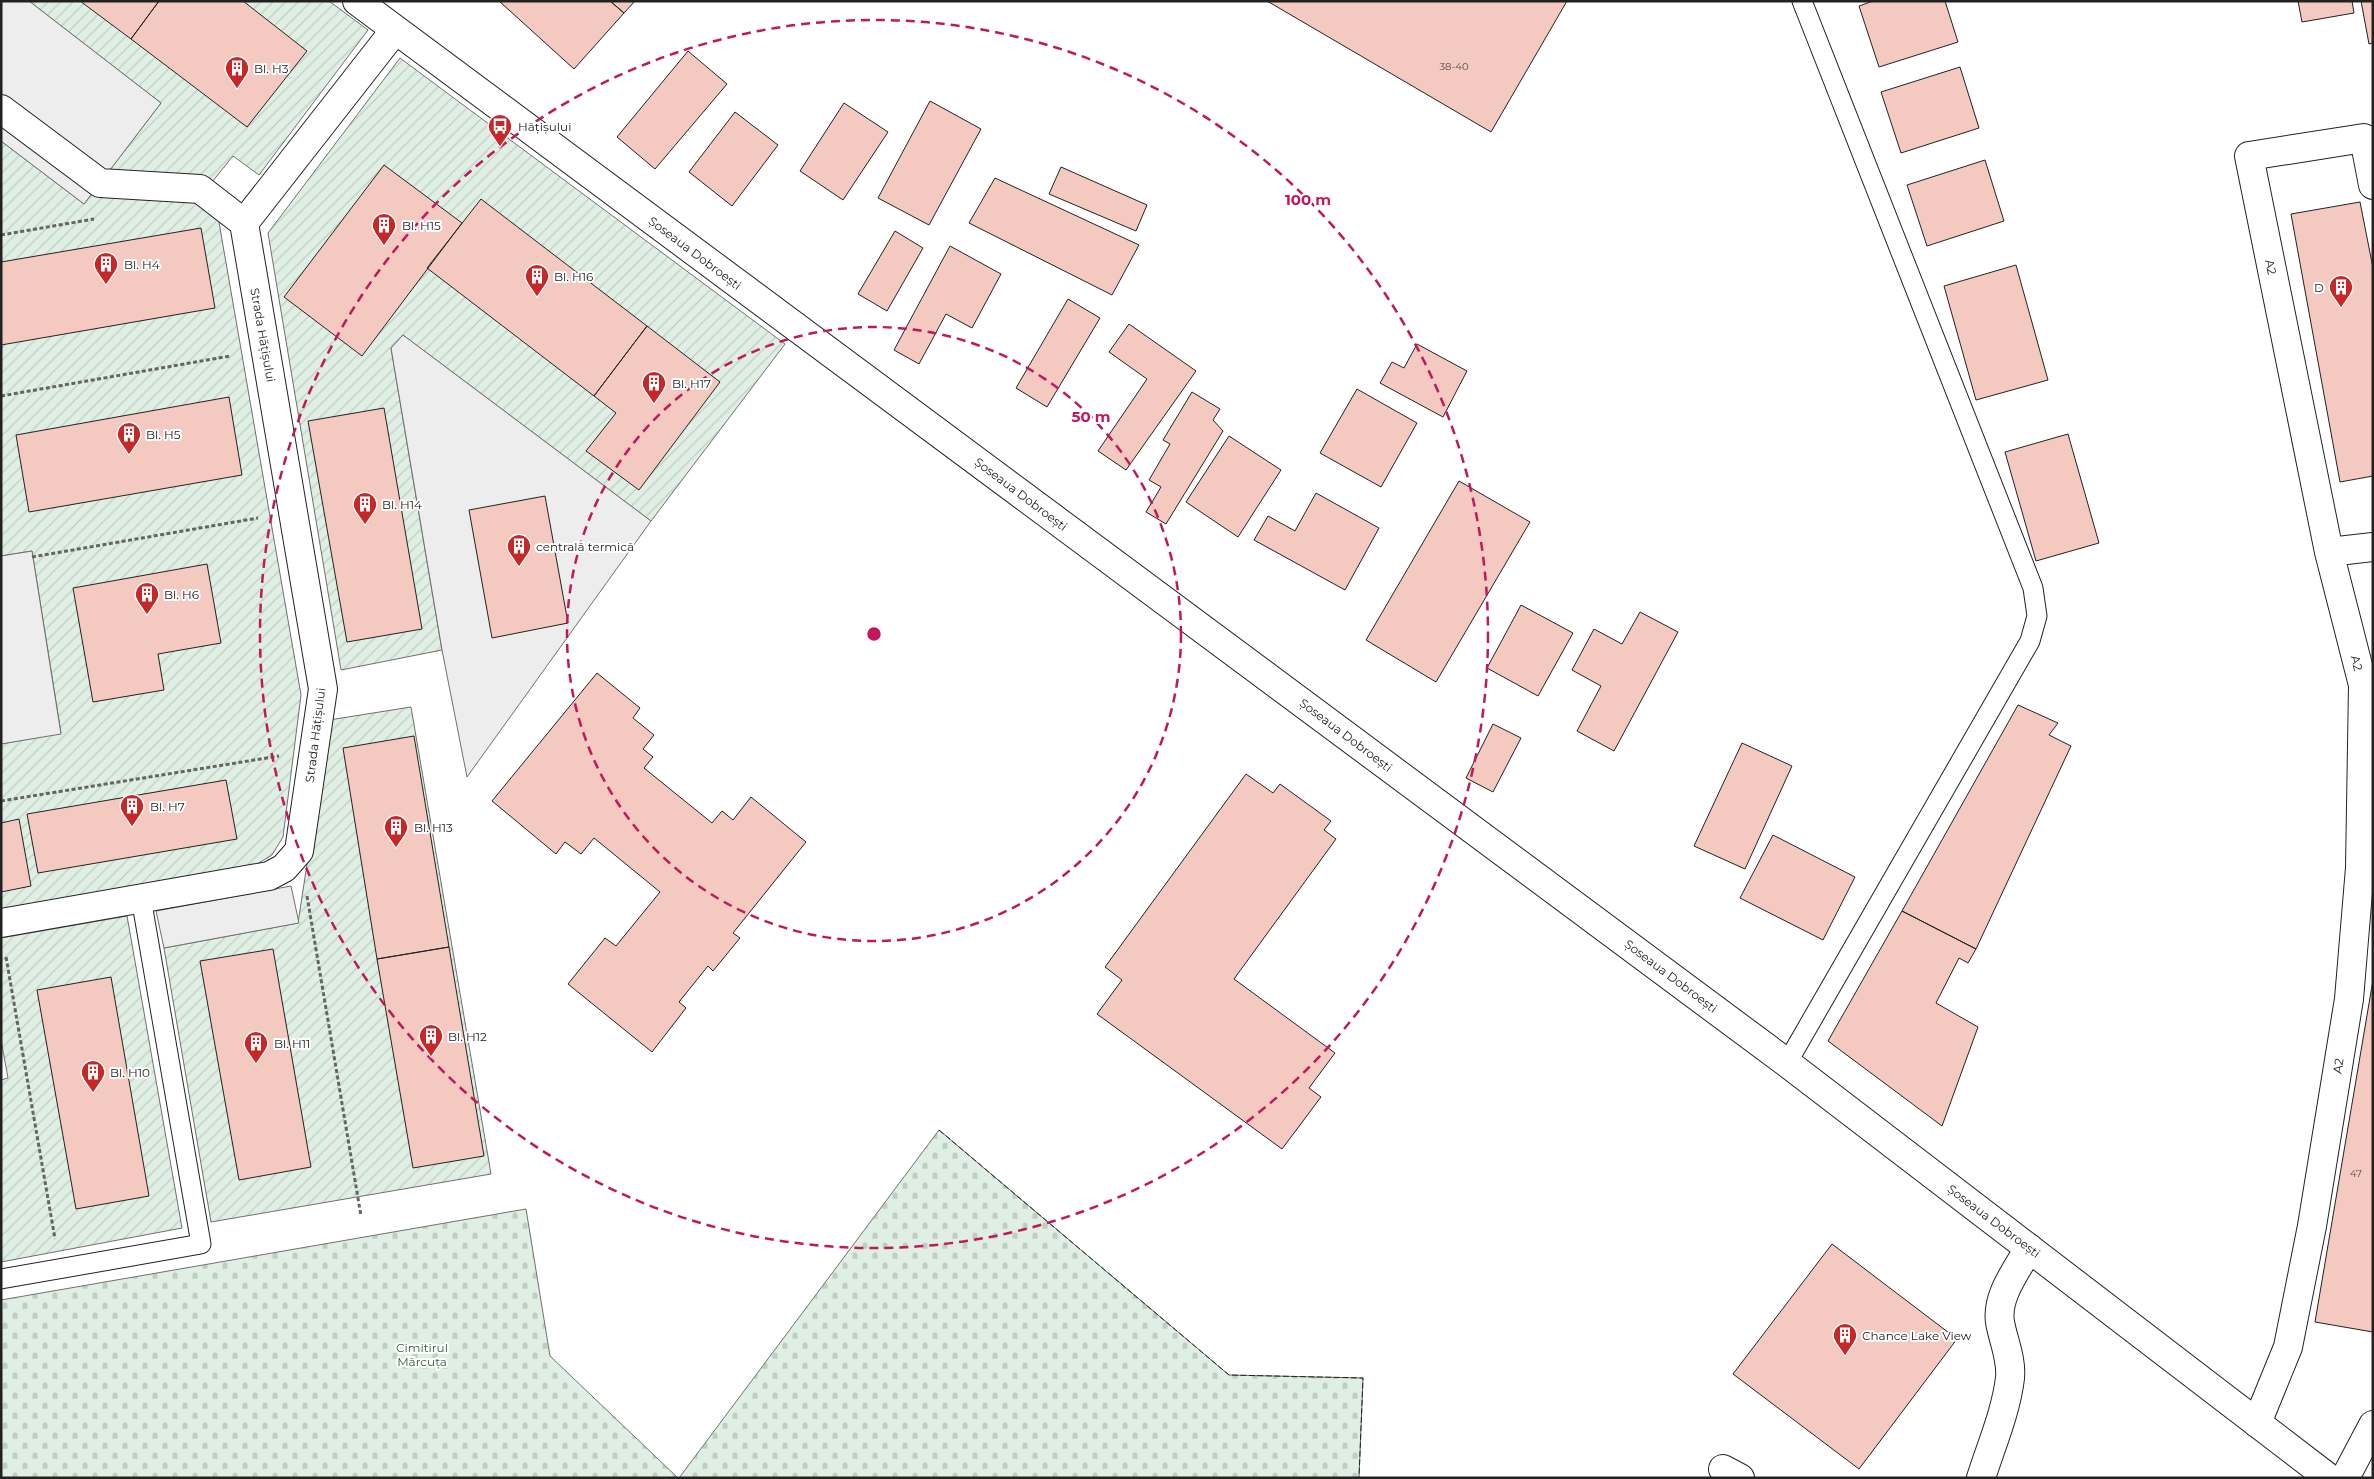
<svg xmlns="http://www.w3.org/2000/svg" width="2374" height="1479" viewBox="0 0 2374 1479" font-family="Montserrat,sans-serif">
<style>
.cemetery{fill:url(#cemetery-stones);stroke:#6f6f6f}
.garden{fill:url(#garden-furrows);stroke:#6f6f6f}
.parking{fill:#ededed;stroke:#6f6f6f}
.building{fill:#f3c9c0;stroke:#222}
.lines{fill:none;stroke-linecap:round;stroke-linejoin:round}
.lane-casing{stroke:#222;stroke-width:21}
.street-casing{stroke:#222;stroke-width:30}
.secondary-casing{stroke:#222;stroke-width:30}
.path{stroke:#646464;stroke-width:3;stroke-dasharray:4 2.5;stroke-linecap:butt}
.lane{stroke:#fff;stroke-width:19}
.street{stroke:#fff;stroke-width:28}
.secondary{stroke:#fff;stroke-width:28}
.fence{stroke:#222;stroke-width:1;stroke-dasharray:6 2.5;stroke-linecap:butt}
.ring{fill:none;stroke:#c2185b;stroke-width:2.5;stroke-dasharray:9 6}
.labels{text-anchor:middle;dominant-baseline:central;stroke-width:4;stroke-linejoin:round;paint-order:stroke}
.number-label{font-size:10px;fill:#564c4a}
.poi-label{font-size:12px;fill:#222;stroke:#fff;text-anchor:start}
.street-label{font-size:12px;fill:#222;stroke:#fff}
.park-label{font-size:12px;fill:#2f5e38;stroke:#fff}
.centre{fill:#c2185b;stroke:#fff;stroke-width:2.5}
.ring-label{font-size:15px;text-anchor:middle;font-weight:bold;fill:#c2185b;stroke:#fff;stroke-width:4;stroke-linejoin:round;paint-order:stroke}
</style>
<defs>
<pattern id="cemetery-stones" width="16" height="16" patternUnits="userSpaceOnUse" patternTransform="scale(1.25)"><rect width="16" height="16" fill="#e0efe3"/><path d="M2 7V4a2 2 0 0 1 4 0v3zM10 15v-3a2 2 0 0 1 4 0v3z" fill="#c0cdc2"/></pattern>
<pattern id="garden-furrows" width="10" height="10" patternUnits="userSpaceOnUse" patternTransform="scale(1.25)"><rect width="10" height="10" fill="#e0efe3"/><path d="M-1 1l2-2M0 10L10 0M9 11l2-2" fill="none" stroke="#c0cdc2"/></pattern>
</defs>
<rect width="100%" height="100%" fill="#fff"/>
<path class="cemetery" d="M939,1130L1229,1375L1363,1378L1359,1478H679Z
M526,1209L550,1356L678,1478H1V1300Z"/>
<path class="garden" d="M29,1H329L368,30L259,175L233,156L212,182L301,695L283,837L272,855L257,864L1,909V744L61,733L32,551L1,556V141L84,204L161,103Z
M400,58L785,344L651,521L403,335L391,348L442,650L341,670L268,233Z
M411,707L491,1174L211,1222L164,948L298,923L329,720Z
M127,916L182,1228L1,1262V1080L8,1078L1,1040V938Z"/>
<path class="parking" d="M1,1H29L161,103L84,204L1,141Z
M403,335L651,521L467,777L442,650L391,348Z
M32,551L61,734L1,744V556Z
M291,886L299,923L164,948L156,911Z"/>
<path class="building" d="M80,1H159L131,39Z
M159,1H243L307,51L247,127L131,39Z
M499,1H610L624,13L574,69Z
M610,1H635L624,13Z
M1267,1H1567L1491,132Z
M1873,1H1945L1958,42L1879,67L1859,6Z
M2298,1H2352L2354,13L2302,22Z
M2361,1H2373V43L2369,44Z
M688,51L727,84L655,169L617,137Z
M1960,67L1979,128L1901,153L1881,92Z
M930,101L981,129L929,225L878,198Z
M844,103L888,132L843,200L800,171Z
M735,112L778,145L732,206L689,172Z
M1985,160L2004,221L1927,246L1907,185Z
M384,165L462,223L362,356L284,297Z
M1061,167L1147,205L1136,231L1049,194Z
M995,178L1139,245L1112,295L969,223Z
M481,199L647,326L594,396L427,268Z
M2360,202L2373,268V476L2340,482L2291,214Z
M201,228L215,308L1,345V262Z
M895,231L923,248L887,311L858,294Z
M950,246L1001,274L972,328L946,314L919,364L894,350Z
M2016,265L2048,380L1976,400L1944,286Z
M1068,299L1100,318L1047,407L1016,388Z
M1129,324L1196,371L1126,470L1098,451L1147,379L1109,352Z
M647,326L720,382L639,490L586,451L616,413L594,396Z
M1417,344L1467,371L1443,417L1380,383L1392,362L1404,368Z
M1357,389L1417,423L1381,487L1320,453Z
M1192,392L1220,409L1213,420L1223,431L1166,524L1146,512L1161,487L1149,480L1170,444L1163,440Z
M229,397L242,475L29,512L16,435Z
M384,408L422,629L347,642L308,421Z
M2068,434L2099,543L2036,561L2005,452Z
M1229,436L1281,470L1238,537L1186,502Z
M1459,481L1530,522L1436,682L1366,640Z
M1316,493L1379,528L1345,590L1254,540L1268,516L1295,531Z
M545,496L568,623L492,638L469,510Z
M207,564L221,643L158,654L164,690L93,702L73,588Z
M1521,605L1573,633L1538,696L1487,668Z
M1640,612L1678,632L1614,751L1577,731L1601,686L1572,670L1594,629L1622,644Z
M597,673L640,708L633,718L654,735L643,749L653,757L644,768L712,823L722,811L733,820L751,797L806,842L733,933L740,938L713,971L708,966L679,1002L686,1008L652,1052L568,984L605,938L616,946L660,892L594,838L581,854L565,842L556,854L492,801Z
M2018,705L2058,723L2049,735L2071,746L1976,949L1902,911Z
M1493,724L1521,738L1493,792L1466,778Z
M414,736L449,947L377,959L343,748Z
M1742,743L1792,766L1745,869L1694,846Z
M1246,774L1273,793L1280,784L1331,821L1324,830L1336,839L1234,979L1335,1053L1309,1088L1321,1097L1282,1149L1097,1014L1122,980L1105,967Z
M226,780L237,839L38,873L27,814Z
M19,819L31,886L1,892V823Z
M1773,835L1855,877L1823,940L1740,898Z
M1902,911L1976,949L1968,963L1959,958L1936,1003L1978,1027L1942,1126L1828,1041Z
M449,947L484,1156L413,1168L377,959Z
M273,949L311,1167L239,1180L200,961Z
M111,977L149,1196L76,1209L37,990Z
M2373,980V1332L2315,1322Z
M1832,1244L1957,1339L1859,1469L1733,1374Z"/>
<g class="lines">
<g class="lane-casing">
<path id="lane" d="M1787,1063L2030,641L2037,616L2033,588L1802,1
M1,1279L201,1244L141,898"/>
</g>
<g class="street-casing">
<path id="street" d="M1,109L100,183L200,189L244,223L323,689L299,851L284,868L269,876L1,923
M244,223L395,30
M2329,552L2373,547
M2257,1423L2288,1347L2312,1226L2349,999L2360,868L2363,685L2329,552L2249,156L2364,138L2373,185
M1723,1469L1740,1478
M1981,1478C1991,1446 2006,1412 2010,1378C2012,1359 2003,1340 2000,1322C1996,1296 2017,1270 2029,1248
M2345,1478L2373,1425"/>
</g>
<g class="secondary-casing">
<path id="secondary" d="M357,1L1787,1063L2329,1478"/>
</g>
<path class="path" d="M1,235L94,219
M1,396L230,356
M32,557L258,518
M1,801L279,756
M307,896L361,1216
M6,957L55,1239"/>
<use href="#lane" class="lane"/>
<use href="#street" class="street"/>
<use href="#secondary" class="secondary"/>
<path class="fence" d="M939,1130L1229,1375L1363,1378L1359,1478"/>
</g>
<g class="ring">
<circle cx="874" cy="634" r="307"/>
<circle cx="874" cy="634" r="614"/>
</g>
<defs>
<g id="building-pin" transform="scale(1.25)"><path d="M0 17L-7.5 6A9.5 9.5 0 1 1 7.5 6Z" fill="#c62828" stroke="#fff"/><path d="M-4-6H4V6H1V3H-1V6H-4ZM-2.5-4.3h1.7v1.8h-1.7ZM.8-4.3h1.7v1.8H.8ZM-2.5-1h1.7V.8h-1.7ZM.8-1h1.7V.8H.8Z" fill="#fff"/></g>
<g id="bus-pin" transform="scale(1.25)"><path d="M0 17L-7.5 6A9.5 9.5 0 1 1 7.5 6Z" fill="#c62828" stroke="#fff"/><path d="M-5-6H5V4H4V6H2V4H-2V6H-4V4H-5ZM-3.5-4V0h7V-4ZM-3.5 1.2v1.5H-2V1.2ZM2 1.2v1.5H3.5V1.2Z" fill="#fff"/></g>
</defs>
<g fill-rule="evenodd">
<use href="#building-pin" x="237" y="68"/>
<use href="#bus-pin" x="500" y="126"/>
<use href="#building-pin" x="384" y="225"/>
<use href="#building-pin" x="106" y="264"/>
<use href="#building-pin" x="537" y="276"/>
<use href="#building-pin" x="2341" y="287"/>
<use href="#building-pin" x="654" y="383"/>
<use href="#building-pin" x="129" y="434"/>
<use href="#building-pin" x="365" y="504"/>
<use href="#building-pin" x="519" y="546"/>
<use href="#building-pin" x="147" y="594"/>
<use href="#building-pin" x="132" y="806"/>
<use href="#building-pin" x="396" y="827"/>
<use href="#building-pin" x="431" y="1036"/>
<use href="#building-pin" x="256" y="1043"/>
<use href="#building-pin" x="93" y="1072"/>
<use href="#building-pin" x="1845" y="1335"/>
</g>
<g class="labels">
<g class="number-label">
<text x="1454" y="66">38-40</text>
<text x="2356" y="1173">47</text>
</g>
<g class="poi-label">
<text x="254" y="68">Bl. H3</text>
<text x="518" y="126">Hățișului</text>
<text x="402" y="225">Bl. H15</text>
<text x="124" y="264">Bl. H4</text>
<text x="554" y="276">Bl. H16</text>
<text x="2324" y="287" text-anchor="end">D</text>
<text x="672" y="383">Bl. H17</text>
<text x="146" y="434">Bl. H5</text>
<text x="382" y="504">Bl. H14</text>
<text x="536" y="546">centrală termică</text>
<text x="164" y="594">Bl. H6</text>
<text x="150" y="806">Bl. H7</text>
<text x="414" y="827">Bl. H13</text>
<text x="448" y="1036">Bl. H12</text>
<text x="274" y="1043">Bl. H11</text>
<text x="110" y="1072">Bl. H10</text>
<text x="1862" y="1335">Chance Lake View</text>
</g>
<g class="street-label">
<text transform="translate(695 253) rotate(37)">Șoseaua Dobroești</text>
<text transform="translate(2271 267) rotate(78)">A2</text>
<text transform="translate(263 335) rotate(80)">Strada Hățișului</text>
<text transform="translate(1021 494) rotate(37)">Șoseaua Dobroești</text>
<text transform="translate(2357 663) rotate(76)">A2</text>
<text transform="translate(315 735) rotate(-83)">Strada Hățișului</text>
<text transform="translate(1346 735) rotate(37)">Șoseaua Dobroești</text>
<text transform="translate(1671 976) rotate(37)">Șoseaua Dobroești</text>
<text transform="translate(2338 1066) rotate(-81)">A2</text>
<text transform="translate(1994 1221) rotate(37)">Șoseaua Dobroești</text>
</g>
<g class="park-label">
<text x="422" y="1347">Cimitirul<tspan x="422" dy="14">Mărcuța</tspan></text>
</g>
</g>
<circle cx="874" cy="634" r="8" class="centre"/>
<g class="ring-label">
<text x="1308" y="205">100 m</text>
<text x="1091" y="422">50 m</text>
</g>
<rect width="2374" height="1479" fill="none" stroke="#222222" stroke-width="5"/>
</svg>
